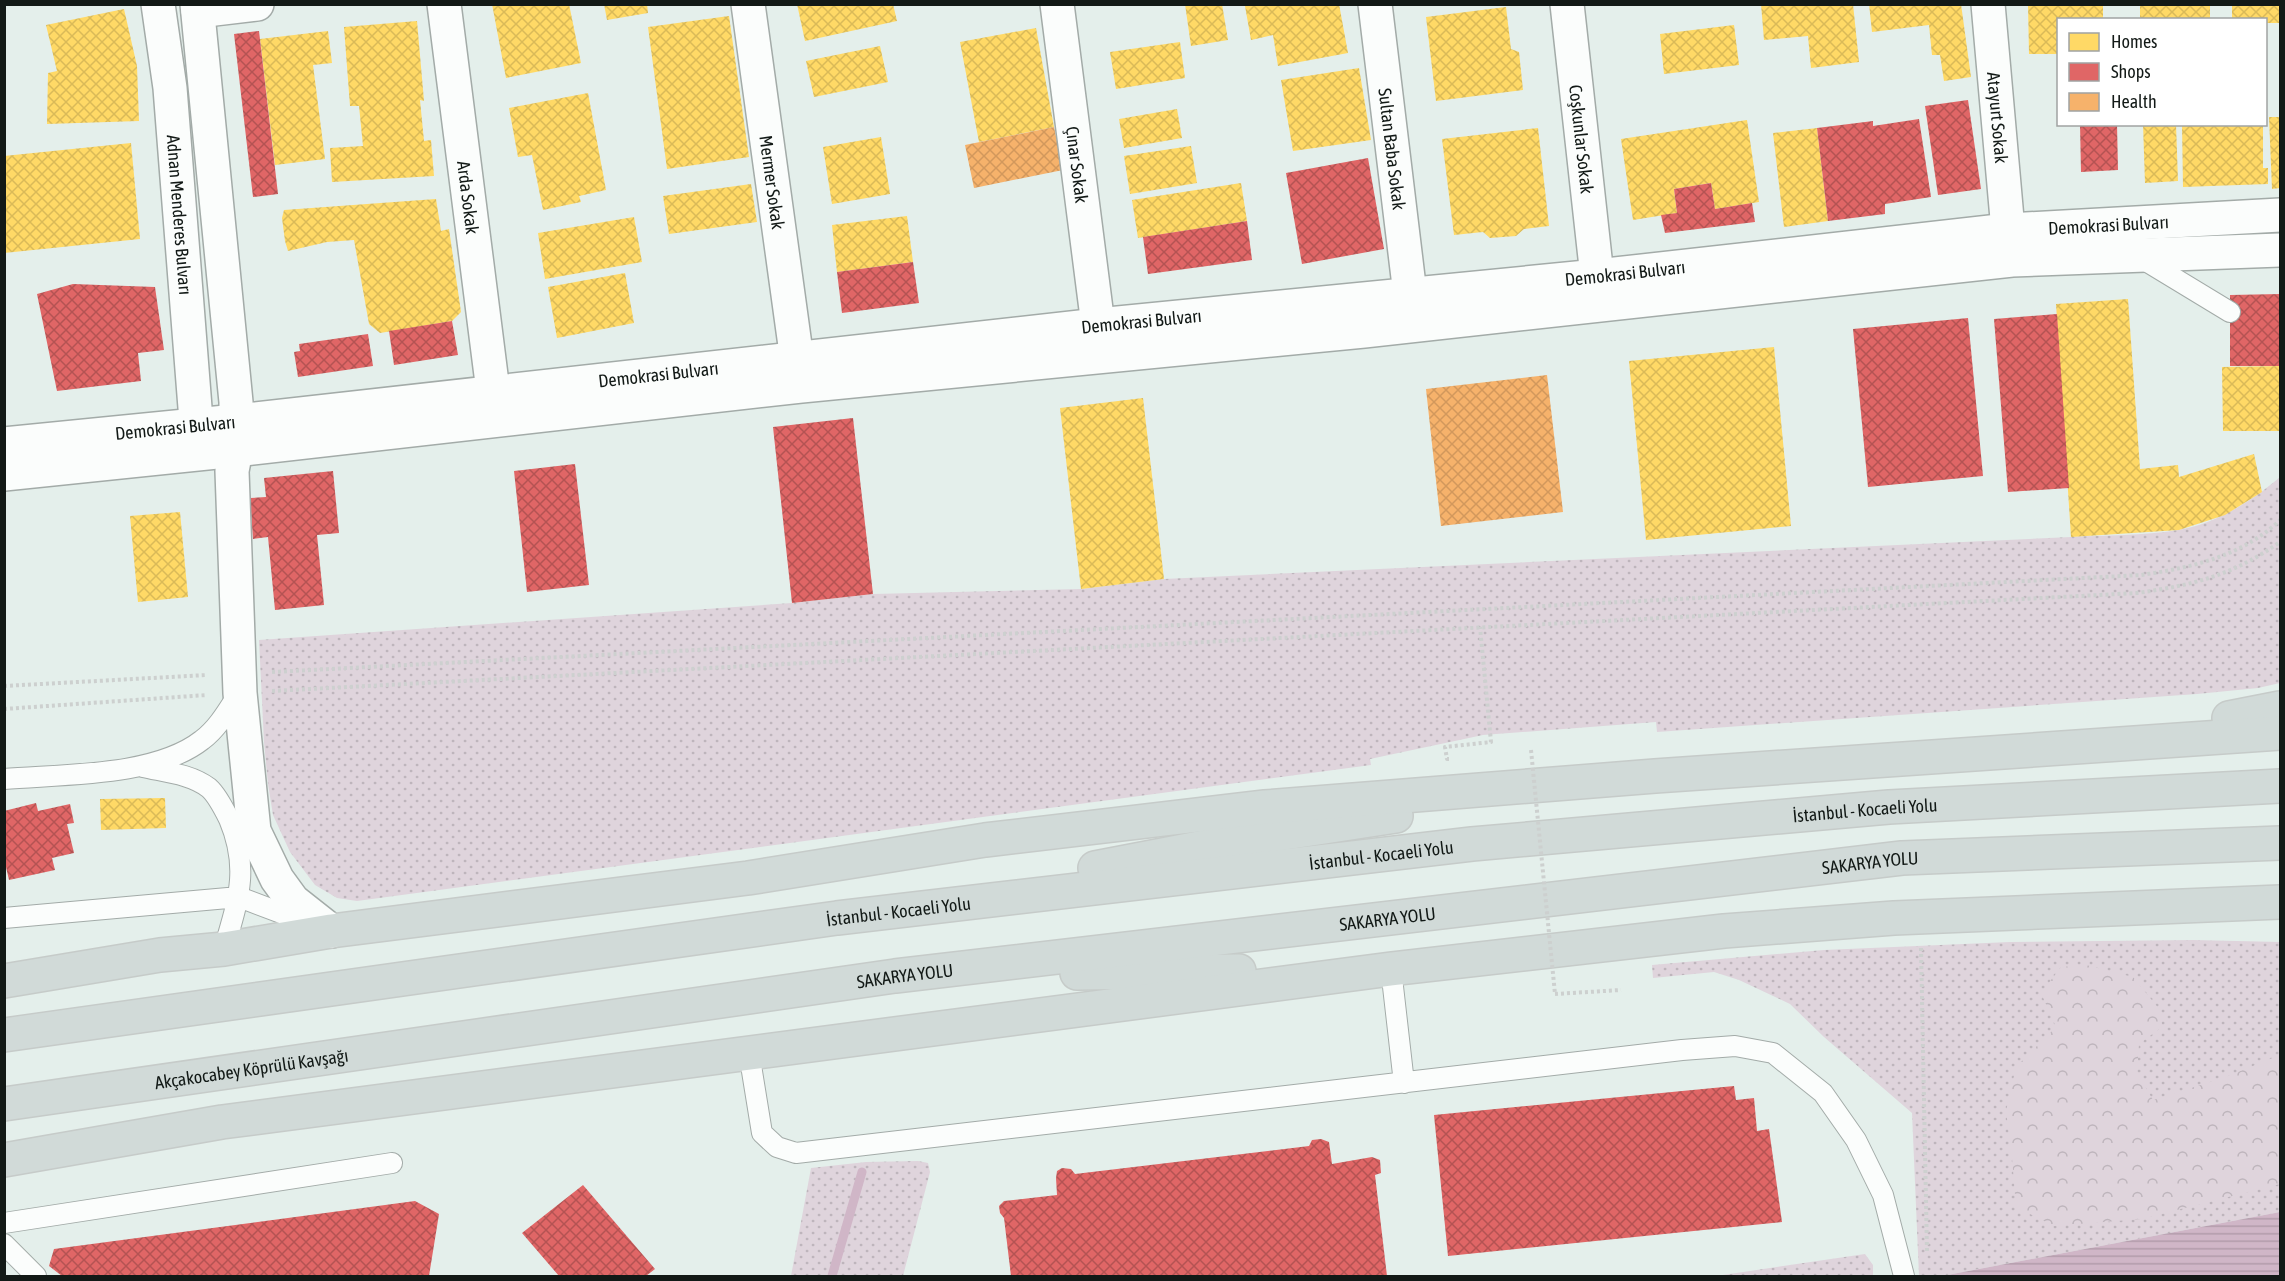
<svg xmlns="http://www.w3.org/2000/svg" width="2285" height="1281" viewBox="0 0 2285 1281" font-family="'Asap Condensed',sans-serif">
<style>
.grass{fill:url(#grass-dots)}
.forest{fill:url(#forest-crowns)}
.water{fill:url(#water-rules)}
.homes{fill:url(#homes-cross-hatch)}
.shops{fill:url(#shops-cross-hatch)}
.health{fill:url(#health-cross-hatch)}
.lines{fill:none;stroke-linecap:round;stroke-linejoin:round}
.stream{stroke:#d0b6c7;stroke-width:9}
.service-casing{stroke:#a3aba8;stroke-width:22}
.minor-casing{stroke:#a3aba8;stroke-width:36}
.secondary-casing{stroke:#a3aba8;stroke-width:36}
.trunk-casing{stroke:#c6cbc9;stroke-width:36}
.path{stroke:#cdd0cf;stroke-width:4;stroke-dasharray:3 3;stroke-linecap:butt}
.service{stroke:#fbfdfc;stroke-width:20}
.minor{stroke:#fbfdfc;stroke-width:33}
.secondary{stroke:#fbfdfc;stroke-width:33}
.trunk{stroke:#d1dad8;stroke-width:33}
.path-bridge{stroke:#cdd0cf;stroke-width:4;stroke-dasharray:3 3;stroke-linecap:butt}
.labels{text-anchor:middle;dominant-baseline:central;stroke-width:6;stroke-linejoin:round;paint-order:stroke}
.street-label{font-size:18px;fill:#121916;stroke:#fff}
</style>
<defs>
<pattern id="grass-dots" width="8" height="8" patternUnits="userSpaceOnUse" patternTransform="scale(1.5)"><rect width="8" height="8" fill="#dfd4dc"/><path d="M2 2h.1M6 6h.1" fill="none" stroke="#beb5bc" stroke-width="1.8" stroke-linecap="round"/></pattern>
<pattern id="forest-crowns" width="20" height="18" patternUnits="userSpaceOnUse" patternTransform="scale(1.5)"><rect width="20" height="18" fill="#dfd4dc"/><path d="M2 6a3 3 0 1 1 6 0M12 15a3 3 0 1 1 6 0" fill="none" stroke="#beb5bc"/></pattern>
<pattern id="water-rules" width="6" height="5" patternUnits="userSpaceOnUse" patternTransform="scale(1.5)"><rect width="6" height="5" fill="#d0b6c7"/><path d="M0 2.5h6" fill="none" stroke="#b29caa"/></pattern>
<pattern id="homes-cross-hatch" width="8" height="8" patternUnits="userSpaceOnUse" patternTransform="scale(1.5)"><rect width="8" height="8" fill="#ffd966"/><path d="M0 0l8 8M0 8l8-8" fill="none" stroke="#daba58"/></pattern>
<pattern id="shops-cross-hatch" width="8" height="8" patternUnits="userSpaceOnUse" patternTransform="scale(1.5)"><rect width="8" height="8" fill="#e06666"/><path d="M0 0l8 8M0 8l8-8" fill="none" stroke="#b45353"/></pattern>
<pattern id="health-cross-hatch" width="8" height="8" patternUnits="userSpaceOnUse" patternTransform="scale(1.5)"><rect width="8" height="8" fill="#f6b26b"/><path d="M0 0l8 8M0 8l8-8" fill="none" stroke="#d2985c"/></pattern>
</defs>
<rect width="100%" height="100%" fill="#e4efeb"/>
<path class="grass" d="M2280,477V683L2258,688L2197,694L1657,732L1656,722L1483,735L1370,759L1371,765L357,901L337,898L315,885L290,852L273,815L268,784L264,742L259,640L792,603L873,594L1081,589L1164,579L2071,537C2106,535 2143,536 2178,530C2216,524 2252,501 2280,477Z
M2193,940L2280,942V1212L1942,1276H1919L1912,1113L1824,1037L1790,1004L1739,980L1714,972L1653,978L1652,965L1824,950L2010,942Z
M918,1161L928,1163L930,1172L903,1276H791L811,1168L866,1162Z
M1865,1254L1873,1265V1276H1716Z"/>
<path class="forest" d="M2086,965L2133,977L2160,1010L2162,1027L2139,1044L2137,1073L2153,1100L2223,1078L2280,1055V1184L2141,1219L2054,1226L2016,1207L2012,1158L2006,1111L2016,1067L2056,1027L2041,993L2061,967Z"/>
<path class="water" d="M2280,1212V1276H1942Z"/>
<path class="homes" d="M492,4H569L581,63L506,78Z
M604,4H647L648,13L607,20Z
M797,4H893L897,21L805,41Z
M1185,4H1222L1228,40L1191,46Z
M1252,4H1339L1348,53L1278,66L1273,35L1251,40L1245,6Z
M1761,4H1853L1859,62L1811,68L1808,36L1764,40Z
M1869,4H1961L1971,77L1944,81L1940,55H1932L1929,25L1872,32Z
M2140,4H2210V20H2140Z
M2232,4H2280V23H2266V20H2232Z
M2028,5H2103V18L2058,20V54H2029Z
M1506,7L1511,49L1519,52L1523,90L1436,101L1426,17Z
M124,9L137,66L139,121L47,124L48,73L57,71L46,25Z
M729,16L749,157L667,169L648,27Z
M417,21L424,101L420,100L424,141L431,140L434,176L332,182L330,148L363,146L359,106H350L344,27Z
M1734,25L1739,65L1664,74L1660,34Z
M1036,28L1054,127L979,142L960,42Z
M328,31L332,63L313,65L325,159L275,165L260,39Z
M1180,42L1185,78L1116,89L1110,52Z
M880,46L888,82L814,97L806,61Z
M1359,68L1371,140L1293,151L1281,80Z
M588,93L606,190L579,196L581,202L543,210L532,155L518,157L509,108Z
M1177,109L1182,138L1124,148L1119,119Z
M2269,117H2280V188L2272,189Z
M1747,120L1759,202L1715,209L1711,183L1674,189L1677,213L1633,220L1621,139Z
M2143,124H2176L2178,181L2145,183Z
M2182,124H2263V168H2268V184L2183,187Z
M1538,128L1549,226L1524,229L1516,236L1490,238L1483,232L1454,235L1442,139Z
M1817,128L1828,221L1784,227L1773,133Z
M881,137L890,194L832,204L823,147Z
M131,143L140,239L4,253V156Z
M1191,146L1197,183L1130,194L1124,156Z
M1241,183L1247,221L1138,238L1132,200Z
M751,184L757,222L669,234L663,196Z
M436,199L441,231L449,229L461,312L452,321L380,333L369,324L354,240L327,242L288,251L285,241L282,218L284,210Z
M907,216L913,262L837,272L832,225Z
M634,217L642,262L545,279L538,233Z
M625,273L634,323L557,338L548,287Z
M2128,299L2140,469L2178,465L2179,477L2254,454L2262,492L2225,515L2179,530L2071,537L2056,304Z
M1774,347L1791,526L1646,540L1629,361Z
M2280,366V431H2223L2222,367Z
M1143,398L1164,579L1081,589L1060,408Z
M180,512L188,597L138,602L130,516Z
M165,798L166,828L101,830L100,799Z"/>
<path class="shops" d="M259,31L278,194L253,197L234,34Z
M1968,100L1981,189L1938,195L1925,106Z
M1919,119L1931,197L1885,204V214L1828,221L1817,128L1873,121V126Z
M2080,124H2117L2118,170L2081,172Z
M1368,158L1384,249L1302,264L1286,173Z
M1711,183L1715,209L1752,203L1755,222L1665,233L1661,215L1677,213L1674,189Z
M1247,221L1252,260L1148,274L1143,237Z
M913,262L919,303L842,313L837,272Z
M73,284L155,287L164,350L138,353L141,381L57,391L37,294Z
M2280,294V366H2230V295Z
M2057,314L2069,488L2008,492L1994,319Z
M1968,318L1983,476L1868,487L1853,329Z
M452,321L458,355L394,365L389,331Z
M368,334L373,366L298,377L294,352L300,351L299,344Z
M853,418L873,594L792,603L773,427Z
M575,464L589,585L527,592L514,471Z
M333,471L339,533L317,535L324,605L275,610L268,537L253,539L250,498L266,497L264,478Z
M36,803L38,811L70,804L74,823L67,824L74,853L52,858L55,870L9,880L6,867H4V811Z
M1734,1086L1736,1100L1754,1098L1757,1131L1769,1129L1782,1222L1448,1256L1434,1115Z
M1321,1139L1329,1142L1332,1164L1372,1157L1380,1160L1381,1173L1375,1175L1387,1276H1011L1004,1218L1000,1213L999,1206L1004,1201L1057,1195L1056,1178L1057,1171L1062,1168L1071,1169L1075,1174L1309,1146L1312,1140Z
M583,1185L655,1269L646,1276H559L522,1233Z
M415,1201L439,1214L429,1276H62L49,1266L54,1249Z"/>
<path class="health" d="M1054,127L1063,170L974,188L965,145Z
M1547,375L1563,512L1441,526L1426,389Z"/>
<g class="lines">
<path class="stream" d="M832,1276L862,1172"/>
<g class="service-casing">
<path id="service" d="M2141,258L2230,312
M143,767C165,772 191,774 209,788C217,795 224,809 229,819C250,869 238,900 224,949
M4,779C63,774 155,777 202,740C218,728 228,710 239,693
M4,918L239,897L305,922
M1391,969L1404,1083
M749,1053L762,1133L777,1147L796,1153L1682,1050L1735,1046L1773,1053L1823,1093L1856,1140L1883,1195L1904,1276
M4,1223L392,1163
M4,1244L36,1276"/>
</g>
<g class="minor-casing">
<g id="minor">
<path id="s1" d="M444,4L493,391"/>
<path id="s2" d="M748,4L797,360"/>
<path id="s3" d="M1057,4L1098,325"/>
<path id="s4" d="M1375,4L1410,294"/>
<path id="s5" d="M1567,4L1597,276"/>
<path id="s6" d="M1988,4L2008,230"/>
<path d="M198,11L257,4"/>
</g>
</g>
<g class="secondary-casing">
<g id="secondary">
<path id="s7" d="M158,4L170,88L198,446"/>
<path d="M197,4L236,402V450L232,471L240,693L254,831L277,879L293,901L331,931"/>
<path id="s8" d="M4,444L236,421L1098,325L1597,276L2008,230L2280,215"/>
<path d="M4,474L236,450L801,386L1364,331L2012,260L2280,250"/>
</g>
</g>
<g class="trunk-casing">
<g id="trunk">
<path d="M2229,718L2280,708"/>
<path d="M1095,868L1246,839L1396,816"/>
<path d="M1077,973L1239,971"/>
<path d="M4,981L160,955L224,949L331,931L748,878L985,840L1265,807L1655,776L2280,733"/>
<path id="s9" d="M4,1035L837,918L1472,844L1889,807L2280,786"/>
<path id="s10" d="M4,1104L895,976L1902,858L2280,843"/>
<path d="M4,1160L222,1122L1391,969L1724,931L1894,918L2280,902"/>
</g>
</g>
<path class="path" d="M272,672L2141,575C2190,568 2243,556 2280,520
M4,686L207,675
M272,691L2137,593C2194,585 2233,575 2280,542
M4,709L207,695
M1449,759H1447L1445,747L1491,742L1480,627
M1921,948L1927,1252
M1555,994L1621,990"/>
<use href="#service" class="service"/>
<use href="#minor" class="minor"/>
<use href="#secondary" class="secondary"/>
<use href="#trunk" class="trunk"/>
<path class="path-bridge" d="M1531,750L1555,994"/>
</g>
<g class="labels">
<g class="street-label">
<text stroke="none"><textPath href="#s6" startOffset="114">Atayurt Sokak</textPath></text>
<text stroke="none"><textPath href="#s5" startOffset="136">Coşkunlar Sokak</textPath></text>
<text stroke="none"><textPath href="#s4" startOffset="146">Sultan Baba Sokak</textPath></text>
<text stroke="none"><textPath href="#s3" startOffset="162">Çınar Sokak</textPath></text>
<text stroke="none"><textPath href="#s2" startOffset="180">Mermer Sokak</textPath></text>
<text stroke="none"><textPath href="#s1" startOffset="195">Arda Sokak</textPath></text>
<text stroke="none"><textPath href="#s7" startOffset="212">Adnan Menderes Bulvarı</textPath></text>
<text stroke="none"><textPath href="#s8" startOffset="2116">Demokrasi Bulvarı</textPath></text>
<text stroke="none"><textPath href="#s8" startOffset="1630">Demokrasi Bulvarı</textPath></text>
<text stroke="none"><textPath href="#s8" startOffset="1144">Demokrasi Bulvarı</textPath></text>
<text stroke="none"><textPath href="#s8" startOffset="658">Demokrasi Bulvarı</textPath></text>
<text stroke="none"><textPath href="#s8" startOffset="172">Demokrasi Bulvarı</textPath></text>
<text stroke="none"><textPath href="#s9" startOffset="1875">İstanbul - Kocaeli Yolu</textPath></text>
<text stroke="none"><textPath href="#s9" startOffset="1389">İstanbul - Kocaeli Yolu</textPath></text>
<text stroke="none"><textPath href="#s10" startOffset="1882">SAKARYA YOLU</textPath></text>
<text stroke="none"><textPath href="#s9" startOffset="903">İstanbul - Kocaeli Yolu</textPath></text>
<text stroke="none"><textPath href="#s10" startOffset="1396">SAKARYA YOLU</textPath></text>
<text stroke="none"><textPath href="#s10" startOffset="910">SAKARYA YOLU</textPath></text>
<text stroke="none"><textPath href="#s10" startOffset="250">Akçakocabey Köprülü Kavşağı</textPath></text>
</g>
</g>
<rect width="2285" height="1281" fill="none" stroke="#121916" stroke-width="12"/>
<rect x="2057" y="18" width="210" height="108" fill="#ffffff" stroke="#a0a3a2" stroke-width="1.5"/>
<rect x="2069" y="33" width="30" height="18" fill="#ffd966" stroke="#a0a3a2" stroke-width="1.5"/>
<text x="2111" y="48" font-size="18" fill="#121916">Homes</text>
<rect x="2069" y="63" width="30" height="18" fill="#e06666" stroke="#a0a3a2" stroke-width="1.5"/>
<text x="2111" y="78" font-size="18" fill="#121916">Shops</text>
<rect x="2069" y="93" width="30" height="18" fill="#f6b26b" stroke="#a0a3a2" stroke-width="1.5"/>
<text x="2111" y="108" font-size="18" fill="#121916">Health</text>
</svg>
